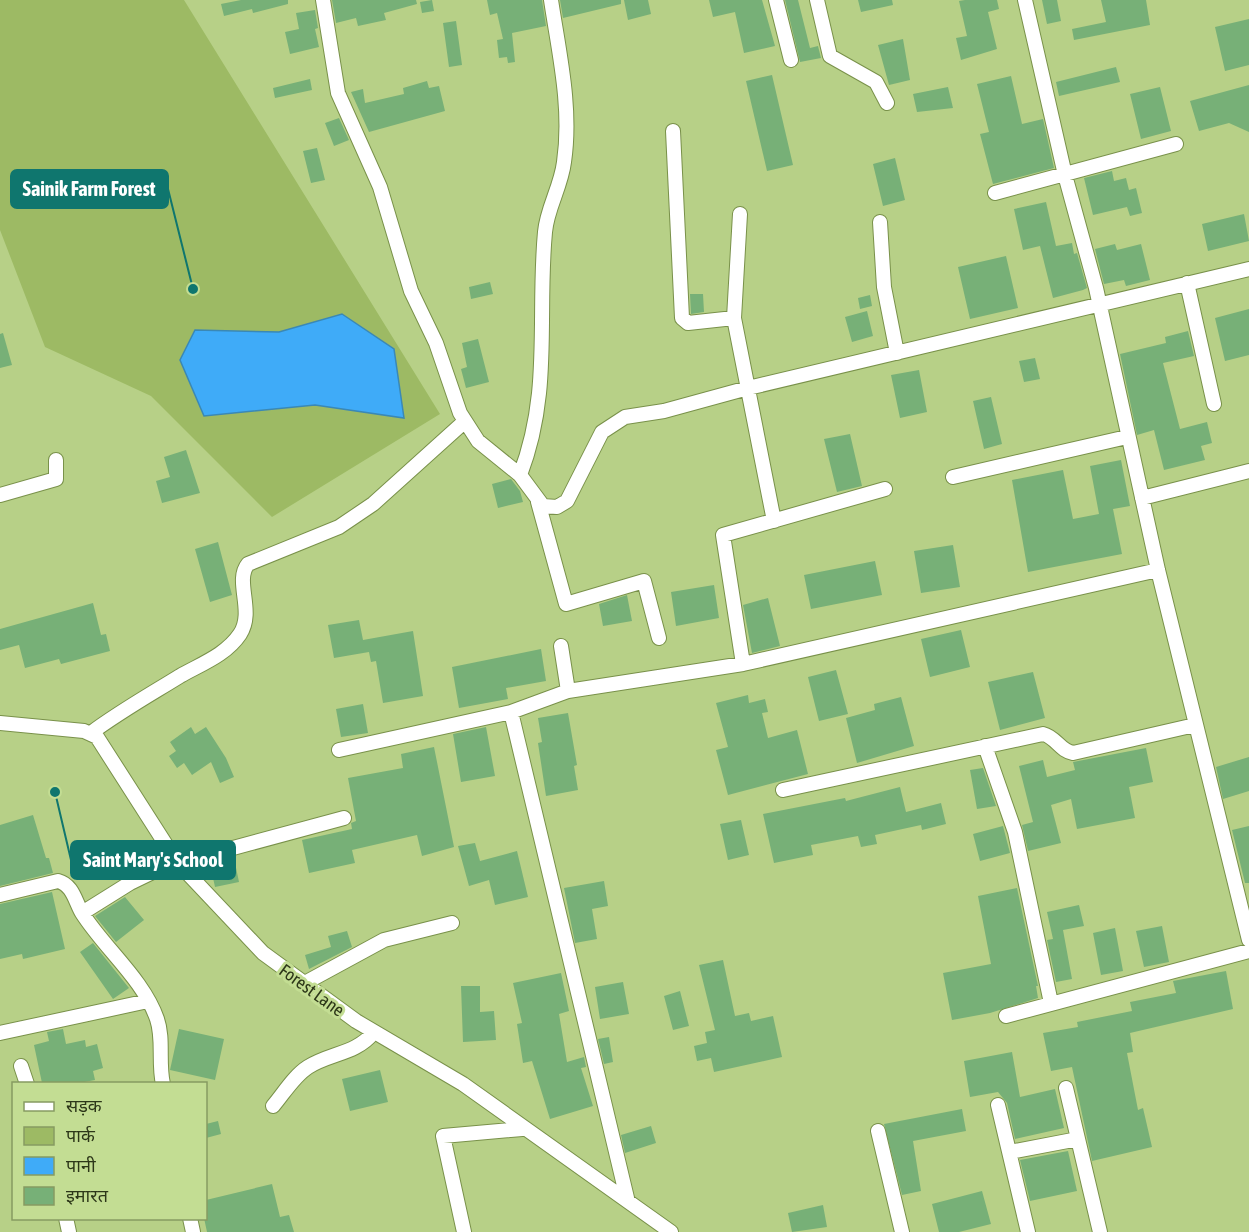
<svg xmlns="http://www.w3.org/2000/svg" width="1249" height="1232" viewBox="0 0 1249 1232" font-family="'Asap Condensed','Noto Sans Devanagari',sans-serif">
<style>
.green{fill:#9dba64}
.water{fill:#3fabf8;stroke:#3a88b5;stroke-width:1.5}
.building{fill:#77b077}
.lines{fill:none;stroke-linecap:round;stroke-linejoin:round}
.minor-casing{stroke:#79914a;stroke-width:16}
.minor{stroke:#fff;stroke-width:14}
.labels{text-anchor:middle;dominant-baseline:central;stroke-width:6;stroke-linejoin:round;paint-order:stroke}
.street-label{font-size:18px;fill:#2d3719;stroke:#c3dd93}
.leader{fill:none;stroke:#0f766e;stroke-width:2}
.callout-dot{fill:#0f766e;stroke:#c3dd93;stroke-width:2}
.callout{fill:#0f766e;stroke:#0f766e;stroke-width:2}
.callout-label{font-size:20px;text-anchor:middle;font-weight:bold;fill:#fff}
</style>
<rect width="100%" height="100%" fill="#b7d087"/>
<path class="green" d="M0,0H184L440,414L272,517L151,396L45,347L0,230Z"/>
<path class="water" d="M342,314L394,349L404,418L315,405L204,416L180,360L195,330L279,332Z"/>
<path class="building" d="M241,0H288V4L253,13L252,9L224,16L221,4Z
M332,0H416L417,4L384,13L386,20L358,26L356,18L336,23Z
M432,0L434,11L422,13L420,2Z
M487,0H542L546,26L512,33L515,62L508,63L507,57L499,58L497,40L503,39L497,13L490,15Z
M560,0H621V4L563,18Z
M624,0H648L651,14L628,20Z
M709,0H762L775,46L744,53L735,12L713,17Z
M785,0H798L810,48L818,46L821,58L800,62Z
M858,0H892L893,5L861,12Z
M965,0H997L999,9L988,12L997,49L961,60L956,38L967,36L959,1Z
M1042,0H1057L1061,21L1047,24Z
M1101,0H1146L1150,25L1074,40L1072,29L1106,22Z
M315,10L318,28L315,29L319,47L290,54L285,32L299,29L296,13Z
M1249,19V65L1225,71L1215,27Z
M456,21L462,65L449,67L443,23Z
M903,39L910,80L889,85L878,45Z
M1116,67L1120,82L1059,96L1056,82Z
M772,75L793,165L767,171L746,81Z
M1011,76L1022,124L1043,119L1054,168L993,184L980,134L989,132L977,84Z
M310,79L312,90L275,98L273,88Z
M427,81L429,88L439,86L445,111L369,132L351,92L363,89L365,103L404,94L403,88Z
M1249,85V132L1229,123L1199,131L1190,101Z
M948,87L953,108L917,112L913,94Z
M1160,87L1171,131L1141,139L1130,94Z
M339,118L349,140L334,146L325,123Z
M317,148L325,180L311,183L303,151Z
M895,158L905,200L883,206L873,164Z
M1112,171L1114,181L1126,178L1129,190L1136,188L1142,213L1130,216L1127,207L1093,215L1084,178Z
M1046,202L1056,246L1072,243L1074,254L1077,253L1087,288L1083,290L1053,298L1040,246L1023,250L1014,209Z
M1244,214L1249,241L1208,251L1202,224Z
M1115,244L1117,250L1141,244L1150,280L1126,286L1124,280L1104,284L1095,249Z
M1006,256L1018,308L970,319L958,267Z
M490,282L493,294L471,299L469,287Z
M690,294H703L704,312L691,314Z
M870,295L872,306L860,309L858,298Z
M1249,309V355L1225,361L1215,318Z
M867,311L873,336L852,342L845,317Z
M1188,331L1194,356L1163,363L1180,429L1207,422L1212,443L1201,446L1205,460L1164,470L1154,430L1137,435L1120,354L1166,343L1165,337Z
M3,333L12,365L0,368V334Z
M478,339L489,382L466,388L461,369L467,367L462,343Z
M1035,358L1040,379L1024,382L1019,361Z
M919,370L927,412L900,418L891,375Z
M991,397L1002,444L984,449L973,401Z
M850,434L862,486L837,492L824,439Z
M186,450L200,493L162,503L156,481L170,477L164,457Z
M1121,460L1130,506L1113,509L1122,554L1028,572L1012,480L1063,470L1073,519L1099,514L1090,466Z
M511,479L520,491L523,502L498,508L492,484Z
M218,542L232,595L210,602L195,549Z
M953,545L960,587L921,593L914,551Z
M875,561L882,595L811,609L804,575Z
M714,585L719,618L676,626L671,592Z
M627,595L632,621L603,626L599,604Z
M768,598L780,646L752,653L743,605Z
M93,603L101,635L106,634L110,651L61,664L59,659L25,668L19,645L0,650V629Z
M359,620L363,640L413,631L423,696L383,703L376,661L371,662L369,652L334,658L328,625Z
M961,630L970,667L930,677L921,639Z
M541,649L546,681L506,688L508,699L459,708L452,667Z
M836,670L848,714L819,721L808,677Z
M1033,672L1045,718L1000,730L988,682Z
M748,695L749,703L765,699L768,712L762,713L768,738L797,730L808,774L728,795L716,750L728,747L716,703Z
M901,697L914,746L857,763L846,718L875,710L874,704Z
M363,704L368,733L341,737L336,709Z
M568,713L577,765L574,766L578,790L546,796L538,743L542,742L538,718Z
M191,727L195,734L206,727L226,758L234,777L220,783L211,762L192,775L184,763L177,768L169,756L176,751L170,742Z
M486,727L495,776L461,782L453,734Z
M434,747L454,847L422,856L417,835L352,850L355,863L309,873L302,840L352,829L351,823L356,821L348,778L403,768L401,754Z
M1146,748L1153,782L1129,787L1135,818L1077,829L1071,799L1051,805L1061,843L1028,851L1022,825L1033,822L1019,766L1043,760L1047,777L1075,770L1073,762Z
M1249,757V791L1223,799L1216,767Z
M983,768L996,806L977,809L970,770Z
M900,787L906,812L941,803L946,824L922,830L921,825L875,835L877,844L861,847L858,836L811,845L813,855L774,863L763,814L845,798L846,801Z
M33,815L46,858H49L53,873L0,886V825Z
M741,820L749,855L728,860L720,824Z
M1003,826L1010,853L980,861L973,834Z
M1249,826V883H1245L1232,830Z
M475,843L480,861L517,851L528,897L495,905L489,880L469,886L458,846Z
M234,858L239,882L215,887L210,864Z
M604,881L608,906L592,909L597,939L575,943L564,888Z
M1017,888L1038,986H1036L1038,998L990,1013L952,1020L943,973L991,964L978,896Z
M52,892L65,949L23,959L22,954L0,959V904Z
M125,897L144,920L116,942L95,916Z
M1079,905L1084,926L1063,930L1072,979L1056,982L1047,940L1053,939L1047,912Z
M1162,926L1169,962L1144,967L1136,931Z
M1115,928L1123,971L1101,975L1093,933Z
M347,931L352,947L309,969L305,955L331,947L328,936Z
M93,943L129,988L113,999L80,952Z
M723,960L735,1016L749,1013L751,1021L773,1016L782,1057L714,1072L711,1058L697,1061L694,1046L707,1043L705,1032L715,1030L699,965Z
M1226,971L1233,1009L1130,1033L1133,1052L1127,1053L1138,1110L1143,1108L1152,1147L1092,1161L1072,1067L1051,1071L1043,1033L1078,1027L1077,1022L1132,1011L1130,1002L1176,993L1173,981Z
M561,973L569,1011L559,1014L567,1062L584,1057L586,1067L581,1068L593,1106L550,1119L532,1061L523,1063L517,1024L522,1023L513,983Z
M623,982L629,1014L600,1019L595,987Z
M461,986H480V1012L494,1011L496,1040L463,1042Z
M680,991L689,1026L673,1030L664,996Z
M63,1029L66,1044L85,1040L86,1047L97,1044L103,1068L93,1071L95,1080L79,1083H42L34,1045L49,1041L47,1032Z
M179,1029L224,1039L215,1080L170,1070Z
M609,1037L613,1062L604,1064L598,1039Z
M1012,1052L1020,1097L1055,1089L1064,1128L1015,1139L1007,1103L998,1092L970,1097L964,1061Z
M380,1070L388,1102L350,1111L342,1079Z
M962,1109L966,1131L913,1141L921,1191L902,1195L884,1124Z
M218,1121L221,1134L206,1138V1124Z
M651,1126L656,1143L625,1153L621,1135Z
M1068,1151L1077,1191L1030,1201L1020,1160Z
M272,1184L280,1217L289,1215L294,1232H207L204,1218L206,1200Z
M982,1191L991,1224L959,1232H939L932,1204Z
M823,1205L827,1227L792,1232L788,1213Z"/>
<g class="lines">
<g class="minor-casing">
<path id="minor" d="M323,0L338,93L380,187L411,291L436,343L460,413L478,441L520,475L543,506L557,507L567,501L602,432L625,417L664,411L748,388L1249,269
M776,0L791,60
M817,0L830,56L876,82L887,103
M1025,0L1065,175L1096,288L1158,570L1249,940
M673,131L682,318L688,323L734,318
M995,193L1176,144
M740,214L734,318L774,521
M880,222L884,287L897,353
M1187,283L1214,404
M520,475C552,392 537,317 545,232C547,208 561,187 564,162C572,108 559,53 551,0
M953,477L1127,437
M0,495L56,479V460
M1142,498L1249,471
M538,502L566,604L644,581L659,638
M743,664L723,535L885,489
M568,691L743,664L1158,570
M511,712L627,1198
M0,723L84,731L97,737L177,862L263,953L356,1021L463,1084L671,1232
M91,733C119,712 151,694 180,676C201,664 226,655 240,634C255,611 234,581 248,564L339,527L373,504L464,422
M985,746L1015,832L1051,1003
M339,750L511,712L568,691L561,646
M783,790L1043,734C1056,737 1060,751 1073,753L1195,725
M0,895L58,881C73,885 75,901 82,913C105,949 143,979 157,1019C164,1039 158,1063 163,1084
M82,913L130,883L163,867L344,818
M303,984L384,940L452,923
M1006,1016L1249,951
M0,1033L148,1001
M21,1066L27,1084
M1066,1088L1100,1232
M998,1105L1028,1232
M273,1106C284,1093 294,1076 308,1067C330,1053 356,1054 373,1033
M878,1131L902,1232
M1010,1152L1078,1139
M66,1218L69,1232
M190,1218L193,1232
M464,1232L443,1136L522,1129"/>
</g>
<use href="#minor" class="minor"/>
</g>
<g class="labels">
<g class="street-label">
<text transform="translate(312 990) rotate(36)">Forest Lane</text>
</g>
</g>
<path class="leader" d="M193 289L168 189M55 792L71 860"/>
<g class="callout-dot">
<circle cx="193" cy="289" r="6"/>
<circle cx="55" cy="792" r="6"/>
</g>
<g class="callout">
<rect x="11" y="170" width="157" height="38" rx="6"/>
<rect x="71" y="841" width="164" height="38" rx="6"/>
</g>
<g class="callout-label">
<text x="89" y="196">Sainik Farm Forest</text>
<text x="153" y="867">Saint Mary's School</text>
</g>
<rect x="12" y="1082" width="195" height="138" fill="#c3dd93" stroke="#879b62" stroke-width="1.5"/>
<rect x="24" y="1102" width="30" height="9" fill="#ffffff" stroke="#879b62" stroke-width="1.5"/>
<text x="66" y="1112" font-size="18" fill="#2d3719">सड़क</text>
<rect x="24" y="1127" width="30" height="18" fill="#9dba64" stroke="#879b62" stroke-width="1.5"/>
<text x="66" y="1142" font-size="18" fill="#2d3719">पार्क</text>
<rect x="24" y="1157" width="30" height="18" fill="#3fabf8" stroke="#879b62" stroke-width="1.5"/>
<text x="66" y="1172" font-size="18" fill="#2d3719">पानी</text>
<rect x="24" y="1187" width="30" height="18" fill="#77b077" stroke="#879b62" stroke-width="1.5"/>
<text x="66" y="1202" font-size="18" fill="#2d3719">इमारत</text>
</svg>
